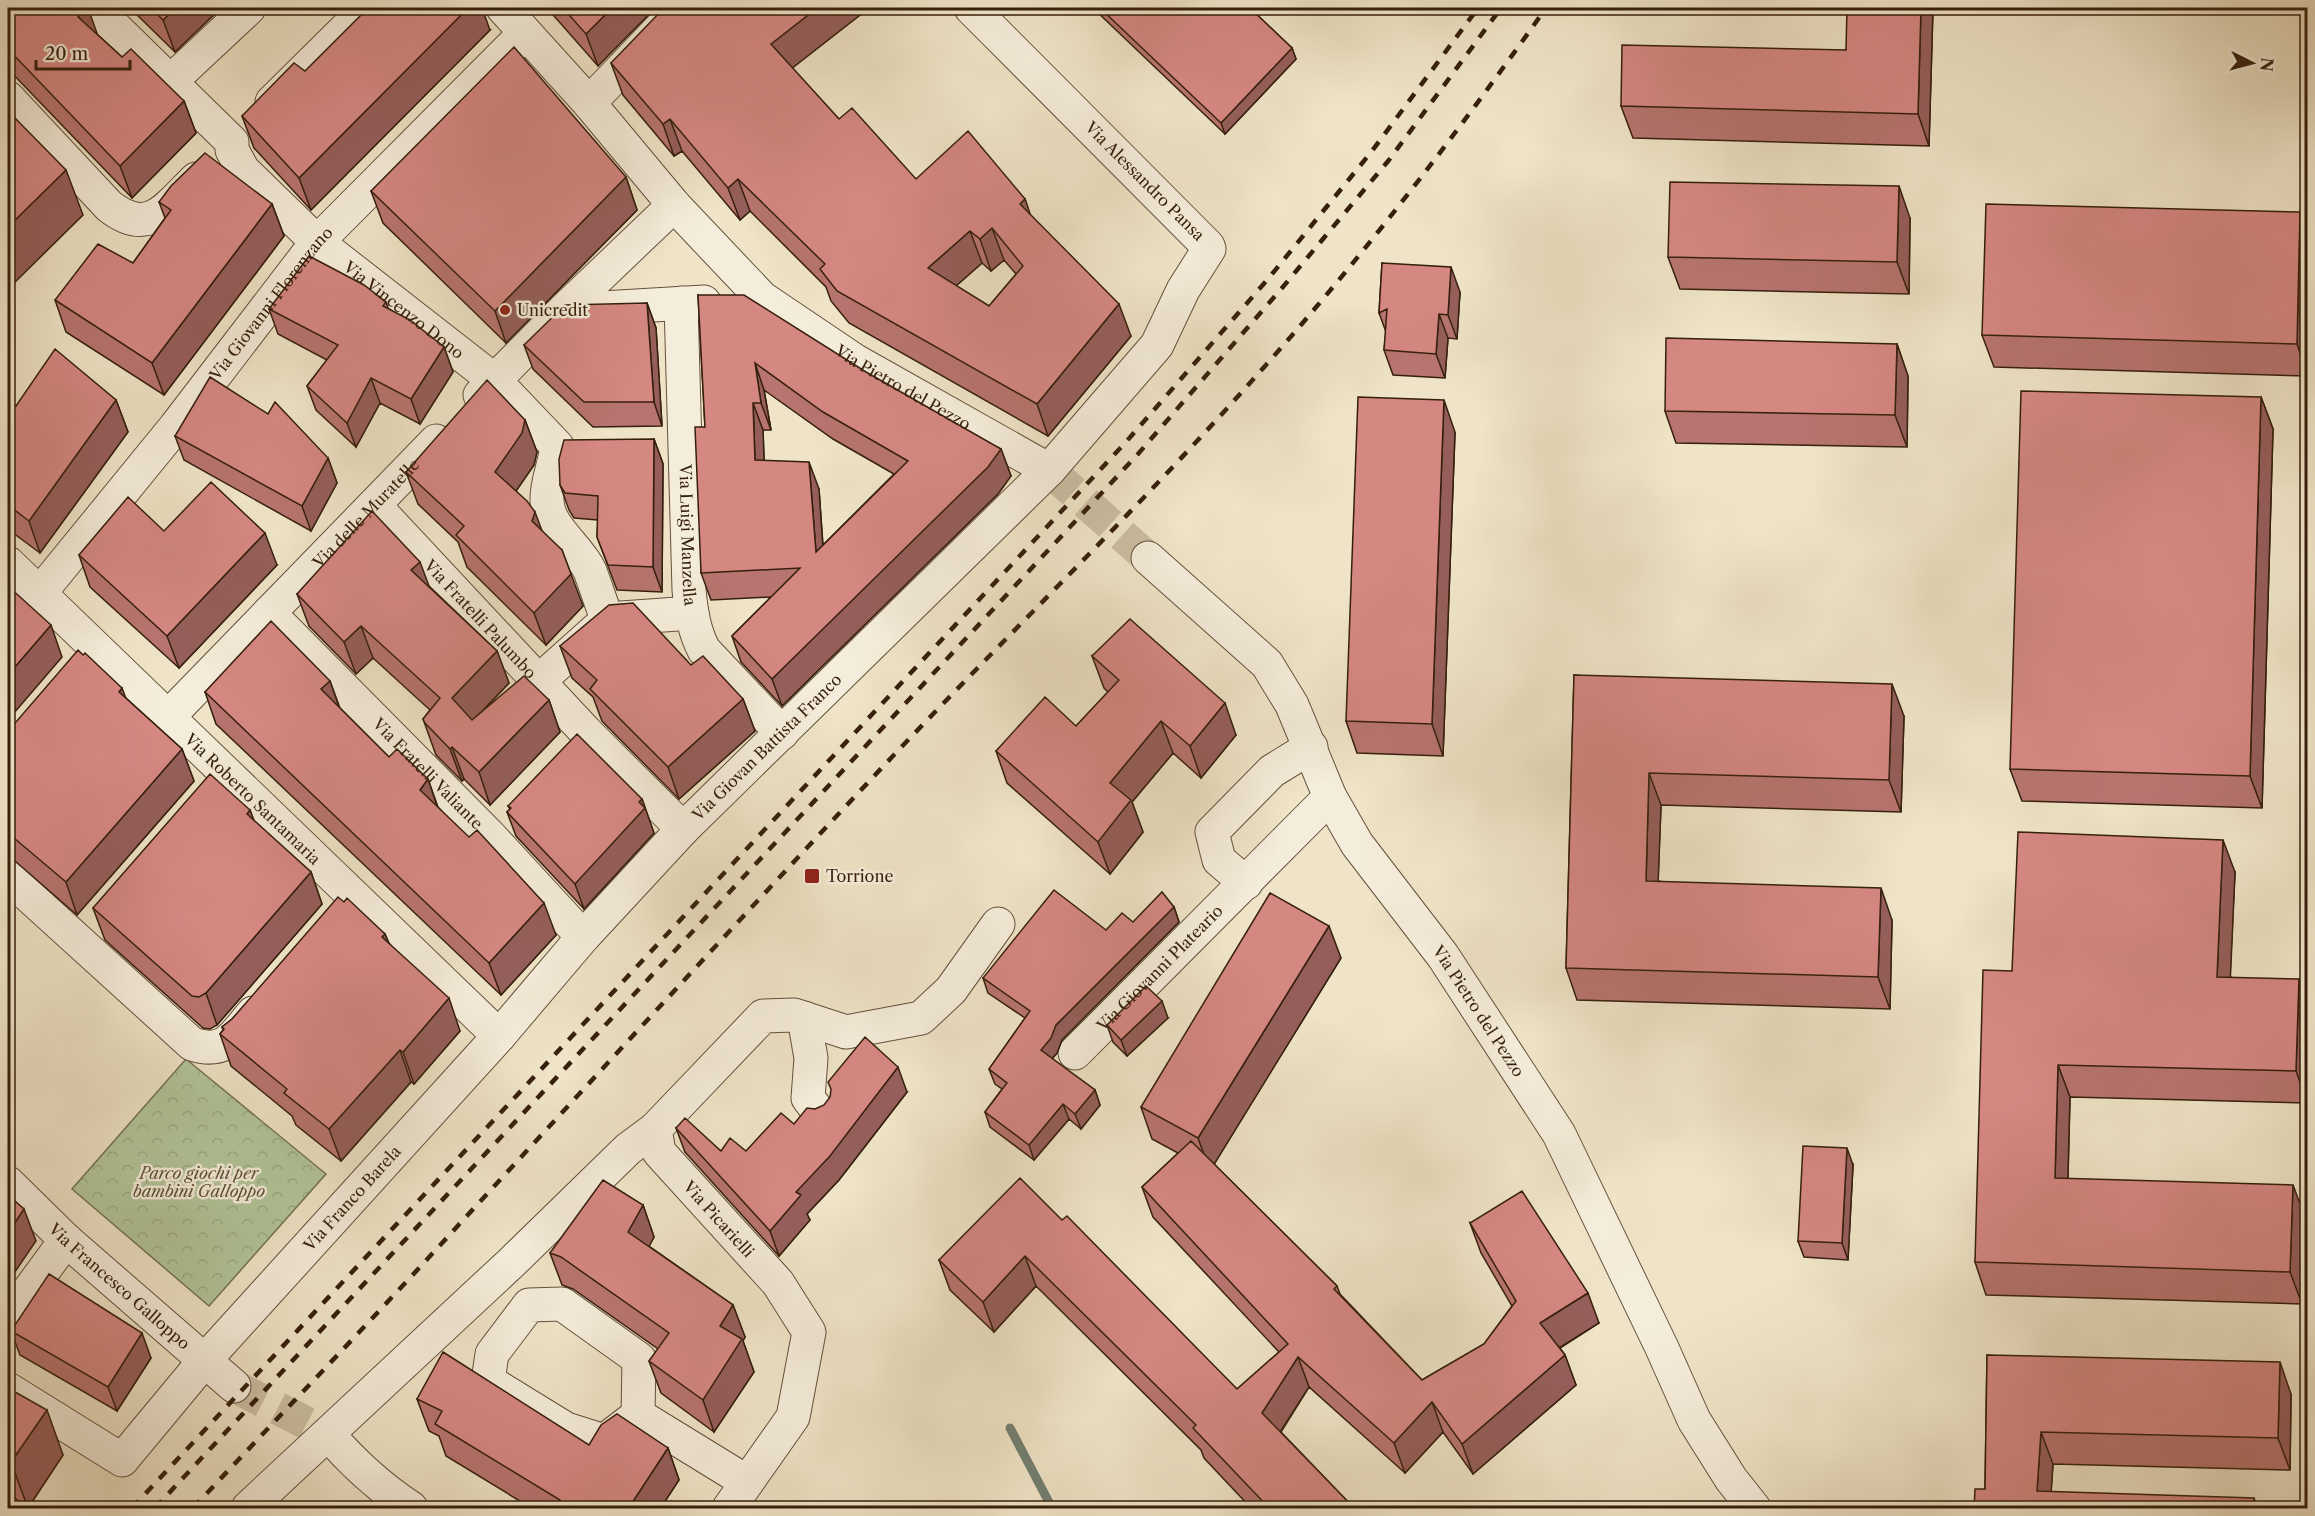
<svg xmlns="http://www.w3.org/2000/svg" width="2315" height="1516" viewBox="0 0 2315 1516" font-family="'Libre Caslon Text',serif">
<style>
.park{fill:url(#park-crowns);stroke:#747254;stroke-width:1.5}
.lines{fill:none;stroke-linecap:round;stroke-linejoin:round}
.stream{stroke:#727f71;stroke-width:9}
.street-tunnel{stroke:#cabda2;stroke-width:33;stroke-dasharray:33 16;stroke-linecap:butt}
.street-casing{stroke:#64503c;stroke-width:35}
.street{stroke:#f5eddb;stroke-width:33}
.rail{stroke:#361f0d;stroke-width:4.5;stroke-dasharray:10 10;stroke-linecap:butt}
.wall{fill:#b77470;stroke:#361f0d;stroke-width:1.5;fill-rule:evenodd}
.shaded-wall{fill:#955e5b;stroke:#361f0d;stroke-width:1.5}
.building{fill:#d58782;stroke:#361f0d;stroke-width:1.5;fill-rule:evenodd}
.poi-dot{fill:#8f2418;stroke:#f5eddb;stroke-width:2}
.labels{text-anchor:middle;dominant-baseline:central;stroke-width:5;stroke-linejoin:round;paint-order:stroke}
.street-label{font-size:16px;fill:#361f0d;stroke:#f5eddb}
.poi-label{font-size:16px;fill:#361f0d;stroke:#f5eddb;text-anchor:start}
.park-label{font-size:16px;font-style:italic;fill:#5b5137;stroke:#f5eddb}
</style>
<defs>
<pattern id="park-crowns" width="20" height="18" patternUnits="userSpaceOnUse" patternTransform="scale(1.5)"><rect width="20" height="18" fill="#b2c59a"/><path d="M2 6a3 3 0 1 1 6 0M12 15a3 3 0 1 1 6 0" fill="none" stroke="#9aa984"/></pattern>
</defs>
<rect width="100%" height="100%" fill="#efe4c7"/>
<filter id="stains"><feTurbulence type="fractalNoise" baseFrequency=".00333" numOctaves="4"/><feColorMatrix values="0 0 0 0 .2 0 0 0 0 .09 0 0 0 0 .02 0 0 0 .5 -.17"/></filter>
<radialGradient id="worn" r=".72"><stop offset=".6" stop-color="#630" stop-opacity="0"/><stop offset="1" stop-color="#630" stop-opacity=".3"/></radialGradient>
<path class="park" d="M186,1059L326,1174L209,1306L72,1189Z"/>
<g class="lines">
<path class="stream" d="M1010,1428L1052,1508"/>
<path class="street-tunnel" d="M1049,470L1148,558
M234,1386L328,1434"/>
<g class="street-casing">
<g id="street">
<path id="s1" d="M95,8L232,142V150L243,170L317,242L494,380L557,446C555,465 546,483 547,501C548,528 579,547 590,571C596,587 601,603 607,619L692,613"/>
<path id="s2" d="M503,8L589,103L674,205L762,298L854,360L1049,470"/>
<path d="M171,81L249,8"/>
<path d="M8,98L109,206C149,238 167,207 196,179"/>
<path d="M272,102L367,8"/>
<path d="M589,103L680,8"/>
<path id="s3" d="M681,303L689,590C691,611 694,631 704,650L782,733"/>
<path d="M602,308L704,302"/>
<path d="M480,395L563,311L674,205"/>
<path id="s4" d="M374,505L586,732L683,829"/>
<path id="s5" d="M1148,558L1267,664L1292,705L1330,797L1357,844L1443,956L1559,1134L1662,1348L1694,1420L1731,1479L1754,1508"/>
<path id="s6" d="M8,563L499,1036"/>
<path id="s7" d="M39,594L176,426L317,242L525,33"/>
<path id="s8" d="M269,613L488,834L583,937"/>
<path d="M540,680L597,629"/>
<path id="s9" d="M168,717L436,441"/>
<path d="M8,877L192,1044C226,1055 233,1036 253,1013"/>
<path d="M1246,883L1219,860L1212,832L1272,771L1311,747"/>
<path d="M804,1018L811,1058L808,1098L821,1115"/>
<path id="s10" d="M1075,1053L1330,797"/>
<path id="s11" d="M8,1183L66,1240L234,1386"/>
<path d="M8,1319L66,1240"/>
<path id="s12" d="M8,1389L122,1460L205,1360L499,1036L583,937L683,829L1049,470L1157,345L1183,290L1209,249L1208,246L971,8"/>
<path d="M638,1415L639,1359L562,1304L529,1305L492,1354L488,1381L566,1429L604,1441L638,1415L747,1482"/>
<path d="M328,1434C353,1463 379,1487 411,1508"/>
<path d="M248,1508L511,1263L628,1149L655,1129"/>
<path d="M729,1508L793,1417L809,1332L778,1283L659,1152L655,1129L763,1016L794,1015L846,1032L921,1018L951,990L998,924"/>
</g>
</g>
<use href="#street" class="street"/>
<path class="rail" d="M132,1508L1126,442L1268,279L1372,151L1478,8
M155,1508L1138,454L1282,288L1389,160L1501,8
M193,1508C283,1412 375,1317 464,1219C606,1065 748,910 892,757C1013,629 1140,507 1257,375C1361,259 1456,135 1546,8"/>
</g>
<path class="wall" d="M8,8L99,36L122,57L184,101L196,133L132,198L8,69Z
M130,8H221L175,52Z
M547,8H655L598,66Z
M869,8L792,68L839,119L916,179L1025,199L1030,215L1131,336L1048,436L849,323L831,301L826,287L750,211L740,220L682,151L674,156L623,95L611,63ZM1004,260L1016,274L989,306L956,286L982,263L991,271Z
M1093,8H1250L1292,48L1296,59L1225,134Z
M1933,8L1929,146L1633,138L1621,106L1846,50Z
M490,30L311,210L254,148L242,116L305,71Z
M626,177L637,210L506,343L383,223L371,191Z
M159,202L272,204L284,236L164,395L66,332L55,300L133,263L165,218Z
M1910,218L1909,294L1680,289L1668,257Z
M2307,233V376L1994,367L1982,335Z
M1382,263L1460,292L1457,339L1448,338L1445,378L1393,375L1384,350L1386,332L1379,313Z
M698,295L1001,449L1011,476L998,494L782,706L741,662L732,636L771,597L711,600L701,573L705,427ZM764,390L833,439L894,474L823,545L819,489L764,460L763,430H771Z
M386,302L388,308L444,347L453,372L420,424L380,403L356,447L316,410L307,386L327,360L278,334L269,309Z
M647,303L656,328L662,426L593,427L533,369L524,345Z
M1897,344L1908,376L1907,447L1676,443L1665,411Z
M8,397L16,406L116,400L128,432L40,553L8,529Z
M2261,397L2273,429L2262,808L2022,801L2010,769Z
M525,420L537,452L534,465L516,491L541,530L583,606L546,645L467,567L458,542L418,504L406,472Z
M1455,432L1443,756L1357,753L1346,721Z
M175,436L328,458L337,483L311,531L184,460Z
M654,439L663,464L662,592L617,590L597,537L598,520L574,518L569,510L560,485Z
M79,555L277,565L179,668L90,587Z
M429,586L497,651L509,683L481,713L549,700L560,732L490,805L464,779L462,781L436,755L423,719L430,710L373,658L356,674L309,626L297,594Z
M560,646L743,699L755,731L679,799L602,721L593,697L572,678Z
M1092,656L1236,735L1201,778L1173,753L1132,802L1143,832L1110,874L1007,783L996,751L1076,726L1108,692L1104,688Z
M1574,675L1904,716L1901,812L1661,805L1658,881L1892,920L1890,1009L1577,1000L1566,968Z
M330,681L340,708L389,757L428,779L438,807L556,935L501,995L216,724L205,692Z
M126,698L182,749L194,781L77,915L8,855V730Z
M642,799L654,833L584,909L516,836L507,812L510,809L508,806Z
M250,810L254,821L311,872L322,904L217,1025L210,1029L203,1028L105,940L93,908Z
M2235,872L2230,977L2307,1003V1103L2070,1097L2068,1179L2305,1217L2302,1304L1986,1295L1975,1262L2012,971Z
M344,902L385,934L389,943L460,1031L414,1084L411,1082L341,1161L296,1125L292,1116L231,1066L220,1034L223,1030L222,1027L232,1019Z
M1174,907L1179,922L1062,1040L1057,1053L1052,1059L1095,1090L1100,1105L1081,1129L1069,1119L1034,1160L990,1127L985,1112L1002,1089L995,1084L989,1069L1025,1018L988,993L983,978Z
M1341,958L1214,1164L1337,1286L1340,1294L1422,1380L1484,1344L1512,1306L1481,1253L1470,1223L1599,1323L1560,1348L1565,1355L1576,1385L1473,1474L1443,1432L1405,1473L1309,1387L1281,1432L1355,1509H1252L1204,1458L1201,1450L1036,1286L994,1332L950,1290L939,1260L1062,1220L1237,1389L1279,1352L1153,1217L1142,1187L1178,1153L1152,1139L1141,1107Z
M1168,1018L1127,1056L1113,1042L1107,1025Z
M907,1092L839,1180L807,1214L810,1220L779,1256L685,1152L676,1128L721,1151H746L794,1124L815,1109Z
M1853,1165L1848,1260L1804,1257L1798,1241Z
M643,1205L654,1237L649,1246L733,1305L745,1337L743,1341L754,1372L714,1432L661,1393L649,1361L658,1349L573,1289L562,1285L550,1253Z
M11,1331L151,1358L117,1411L20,1355Z
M1987,1355L2291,1394L2290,1470L2053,1464L2051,1491L1985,1489Z
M8,1388L63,1455L28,1508L12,1496L8,1504Z
M417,1399L589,1445L668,1448L679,1480L660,1509H533L446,1456L439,1436L429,1431Z"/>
<path class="shaded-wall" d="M87,8H88L99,39L78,17Z
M176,8H221L175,52L163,20Z
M468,8H482L490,30L311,210L299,178Z
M612,8H655L598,66L586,34Z
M817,8H869L782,76L771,44Z
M1921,8H1933L1929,146L1918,114Z
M1292,48L1296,59L1225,134L1221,123Z
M184,101L196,133L132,198L120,166Z
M670,119L682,151L674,156L663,124Z
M66,170L83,215L8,289V227Z
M626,177L637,210L506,343L495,311Z
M738,179L750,211L740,220L728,188Z
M1899,186L1910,218L1909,294L1897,262Z
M1025,199L1036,231L1020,204Z
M272,204L284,236L164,395L152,363Z
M2300,212L2307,233V374L2297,344Z
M992,228L1004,260L991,271L980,239Z
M970,231L982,263L940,300L928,268Z
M1451,267L1460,292L1457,339L1448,315Z
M647,303L656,328L662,426L654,402Z
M1119,304L1131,336L1048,436L1037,404Z
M1439,314L1448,338L1445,378L1436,354Z
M1897,344L1908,376L1907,447L1895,415Z
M444,347L453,372L420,424L411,399Z
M755,363L764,390L771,430L761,403Z
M371,378L380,403L356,447L347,423Z
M2261,397L2273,429L2262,808L2250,776Z
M116,400L128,432L40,553L29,521Z
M1444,400L1455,432L1443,756L1432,724Z
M753,403L763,430L765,486L755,460Z
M525,420L537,452L534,465L507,504L495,472Z
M654,439L663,464L662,592L653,567Z
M1001,449L1011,476L998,494L782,706L772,679Z
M328,458L337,483L311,531L302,506Z
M809,462L819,489L825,579L816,552Z
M535,512L547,544L532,521Z
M265,533L277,565L179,668L167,636Z
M562,550L583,606L546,645L534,613Z
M420,562L432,594L411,570Z
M51,625L62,657L8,720V675Z
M361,626L373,658L356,674L344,642Z
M497,651L509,683L464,730L452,698Z
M330,681L341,713L321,689Z
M1892,684L1904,716L1901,812L1889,780Z
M122,688L134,720L119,692Z
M743,699L755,731L679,799L668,767Z
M549,700L560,732L490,805L479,772Z
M1225,703L1236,735L1201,778L1190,746Z
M1161,721L1173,753L1132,802L1143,832L1110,874L1098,842L1110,783Z
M452,747L464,779L462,781L450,749Z
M182,749L194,781L77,915L66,882Z
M1649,773L1661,805L1657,913L1646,881Z
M428,779L439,812L420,790Z
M642,799L654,833L584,909L575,884L639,802Z
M250,810L262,842L247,814Z
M2223,840L2235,872L2229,1009L2217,977Z
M311,872L322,904L217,1025L206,993Z
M1881,888L1892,920L1890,1009L1878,977Z
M544,903L556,935L501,995L489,963Z
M1174,907L1179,922L1062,1040L1057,1053L1046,1065L1041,1050L1056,1025Z
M1329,926L1341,958L1210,1171L1198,1138Z
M385,934L397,966L382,937Z
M2299,979L2307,1003V1102L2296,1071Z
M449,998L460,1031L414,1084L403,1052Z
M1162,1001L1168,1018L1127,1056L1121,1040Z
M400,1050L411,1082L341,1161L329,1129Z
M2058,1065L2070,1097L2067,1211L2055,1178Z
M898,1067L907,1092L839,1180L807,1214L810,1220L779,1256L770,1231L796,1192Z
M1095,1090L1100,1105L1081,1129L1075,1114Z
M1063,1104L1069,1119L1034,1160L1029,1145Z
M1847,1148L1853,1165L1848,1260L1842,1243Z
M2293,1185L2305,1217L2302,1304L2290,1272Z
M643,1205L654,1237L640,1264L628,1232Z
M24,1209L36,1241L8,1282V1233Z
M1025,1256L1036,1286L994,1332L983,1302Z
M1588,1293L1599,1323L1551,1353L1540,1323Z
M733,1305L745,1337L743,1341L754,1372L714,1432L703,1400L720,1326Z
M142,1333L151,1358L117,1411L108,1387Z
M1565,1355L1576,1385L1473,1474L1462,1444Z
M1298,1357L1309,1387L1273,1443L1262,1413Z
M2280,1362L2291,1394L2290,1470L2278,1438Z
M1432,1402L1443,1432L1405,1473L1394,1443Z
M47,1410L63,1455L28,1508L11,1462Z
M2041,1432L2053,1464L2050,1509L2037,1491Z
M668,1448L679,1480L660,1509H628Z
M8,1483L12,1496L8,1504Z
M2254,1498L2258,1509H2253Z"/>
<path class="building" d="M8,8H87L78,17L122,57L131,49L184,101L120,166L8,49Z
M151,8H176L163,20Z
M368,8H468L299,178L242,116L294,63L305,71Z
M563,8H612L586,34Z
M664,8H817L771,44L839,119L852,108L916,179L968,131L1025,199L1020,204L1119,304L1037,404L837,291L820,269L825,264L738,179L728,188L670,119L663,124L611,63ZM992,228L1023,266L989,306L928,268L970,231L980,239Z
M1100,8H1250L1292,48L1221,123Z
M1847,8H1921L1918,114L1621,106L1622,45L1846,50Z
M514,47L626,177L495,311L371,191Z
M14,117L66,170L8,227V124Z
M205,153L272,204L152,363L55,300L98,244L133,263L171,210L159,202L171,186Z
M1670,182L1899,186L1897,262L1668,257Z
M1986,204L2300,212L2297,344L1982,335Z
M309,256L364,285L386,302L383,306L410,320L444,347L411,399L371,378L347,423L307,386L338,345L269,309Z
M1382,263L1451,267L1448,315L1439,314L1436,354L1384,350L1387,309L1379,313Z
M698,295H744L866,372L1001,449L988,467L772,679L732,636L800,568L701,573L695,427H705ZM755,363L823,412L908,461L816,552L809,462L755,460L753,403H761Z
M647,303L654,402H584L524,345L565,305Z
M1666,338L1897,344L1895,415L1665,411Z
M55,349L116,400L29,521L8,505V397L16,406Z
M210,377L268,414L275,402L328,458L302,506L175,436Z
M487,380L525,420L522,433L495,472L527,501L535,512L532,521L562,550L571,574L534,613L456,535L464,526L406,472Z
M2021,391L2261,397L2250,776L2010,769Z
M1358,397L1444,400L1432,724L1346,721Z
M654,439L653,567L608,565L597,537L598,496L565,493L560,485L559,459L564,440Z
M211,482L265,533L167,636L79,555L128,497L164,531Z
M372,511L420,562L411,570L497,651L452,698L472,720L524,676L549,700L479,772L452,747L450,749L425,723L423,719L440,698L361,626L344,642L297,594Z
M8,586L51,625L8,675Z
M633,603L691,665L703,656L743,699L668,767L590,689L597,680L560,646L609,605Z
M1130,619L1225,703L1190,746L1161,721L1110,783L1131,800L1098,842L996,751L1045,697L1076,726L1119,680L1092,656Z
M271,621L330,681L321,689L389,757L397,749L428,779L420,790L469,837L477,830L544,903L489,963L205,692Z
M78,650L83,655L85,653L122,688L119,692L182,749L66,882L8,833V730L10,729Z
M1574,675L1892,684L1889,780L1649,773L1646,881L1881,888L1878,977L1566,968Z
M577,734L642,799L639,802L645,808L575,884L507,812L511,808L508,806Z
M210,774L250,810L247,814L311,872L206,993L199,997L192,996L93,908Z
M2018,832L2223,840L2217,977L2299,979L2296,1071L2058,1065L2055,1178L2293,1185L2290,1272L1975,1262L1983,970L2012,971Z
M1054,890L1106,930L1122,913L1133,922L1162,892L1174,907L1056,1025L1051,1038L1041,1050L1095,1090L1075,1114L1063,1104L1029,1145L985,1112L1007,1083L989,1069L1030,1011L983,978Z
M1270,893L1329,926L1198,1138L1141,1107Z
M338,897L344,902L347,898L385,934L382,937L449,998L403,1052L400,1050L329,1129L284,1093L287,1089L220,1034L224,1029L222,1027L232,1019Z
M1146,986L1162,1001L1121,1040L1107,1025Z
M865,1037L898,1067L830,1156L796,1192L801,1195L770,1231L676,1128L685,1118L721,1151L730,1138L746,1151L781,1113L794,1124L807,1108L815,1109L824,1105L830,1097L831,1089L828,1082Z
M1191,1141L1337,1286L1334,1289L1422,1380L1484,1344L1516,1301L1470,1223L1522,1191L1588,1293L1540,1323L1565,1355L1462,1444L1432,1402L1394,1443L1298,1357L1262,1413L1355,1509H1270L1193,1428L1196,1425L1025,1256L983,1302L939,1260L1020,1178L1062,1220L1067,1216L1237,1389L1288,1344L1142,1187Z
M1803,1146L1847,1148L1842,1243L1798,1241Z
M603,1180L643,1205L628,1232L733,1305L720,1326L742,1339L703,1400L649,1361L669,1333L561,1257L550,1253Z
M8,1195L24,1209L8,1233Z
M49,1274L142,1333L108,1387L11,1331Z
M443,1352L589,1445L601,1425L617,1414L668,1448L628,1509H554L560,1500L435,1424L442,1411L417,1399Z
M1987,1355L2280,1362L2278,1438L2041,1432L2037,1491L2254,1498L2253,1509H1974L1975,1489H1985Z
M8,1388L47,1410L11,1462L8,1460Z"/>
<g class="poi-dot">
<circle cx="505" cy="310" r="6"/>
<rect x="804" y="868" width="16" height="16" rx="3"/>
</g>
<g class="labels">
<g class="street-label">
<text transform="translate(1145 181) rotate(45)">Via Alessandro Pansa</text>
<text stroke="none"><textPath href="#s7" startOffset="372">Via Giovanni Florenzano</textPath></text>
<text stroke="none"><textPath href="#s1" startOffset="436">Via Vincenzo Dono</textPath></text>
<text stroke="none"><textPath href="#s2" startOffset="556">Via Pietro del Pezzo</textPath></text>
<text stroke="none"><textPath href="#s9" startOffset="284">Via delle Muratelle</textPath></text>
<text stroke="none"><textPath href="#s3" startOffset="232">Via Luigi Manzella</textPath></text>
<text stroke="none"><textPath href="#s4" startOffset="156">Via Fratelli Palumbo</textPath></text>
<text stroke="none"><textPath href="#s12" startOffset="1096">Via Giovan Battista Franco</textPath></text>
<text stroke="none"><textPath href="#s8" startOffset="226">Via Fratelli Valiante</textPath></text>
<text stroke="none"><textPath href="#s6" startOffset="340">Via Roberto Santamaria</textPath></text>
<text stroke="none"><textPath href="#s10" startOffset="120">Via Giovanni Plateario</textPath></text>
<text stroke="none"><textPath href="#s5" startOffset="568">Via Pietro del Pezzo</textPath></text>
<text stroke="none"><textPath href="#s12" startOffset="483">Via Franco Barela</textPath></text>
<text transform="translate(719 1219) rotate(48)">Via Picarielli</text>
<text stroke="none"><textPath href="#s11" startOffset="152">Via Francesco Galloppo</textPath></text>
</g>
<g class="poi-label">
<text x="517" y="310">Unicredit</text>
<text x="826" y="876">Torrione</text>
</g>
<g class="park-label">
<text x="199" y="1173">Parco giochi per<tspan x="199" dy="18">bambini Galloppo</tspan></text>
</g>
</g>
<rect width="2315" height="1516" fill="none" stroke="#efe4c7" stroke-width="30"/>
<rect x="9" y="9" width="2297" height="1498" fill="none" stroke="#361f0d" stroke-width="3"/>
<rect x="15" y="15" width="2285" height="1486" fill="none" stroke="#361f0d" stroke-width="1.5"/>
<g transform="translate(2252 63) rotate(96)" stroke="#f5eddb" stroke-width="4.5" paint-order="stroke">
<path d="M0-4.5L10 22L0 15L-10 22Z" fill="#361f0d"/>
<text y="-9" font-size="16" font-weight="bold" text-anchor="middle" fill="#361f0d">N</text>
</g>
<path d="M36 60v9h94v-9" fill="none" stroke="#361f0d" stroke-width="3"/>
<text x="45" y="60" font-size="18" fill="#361f0d" stroke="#f5eddb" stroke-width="4.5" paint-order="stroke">20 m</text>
<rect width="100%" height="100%" filter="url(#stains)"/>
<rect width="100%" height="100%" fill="url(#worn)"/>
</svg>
